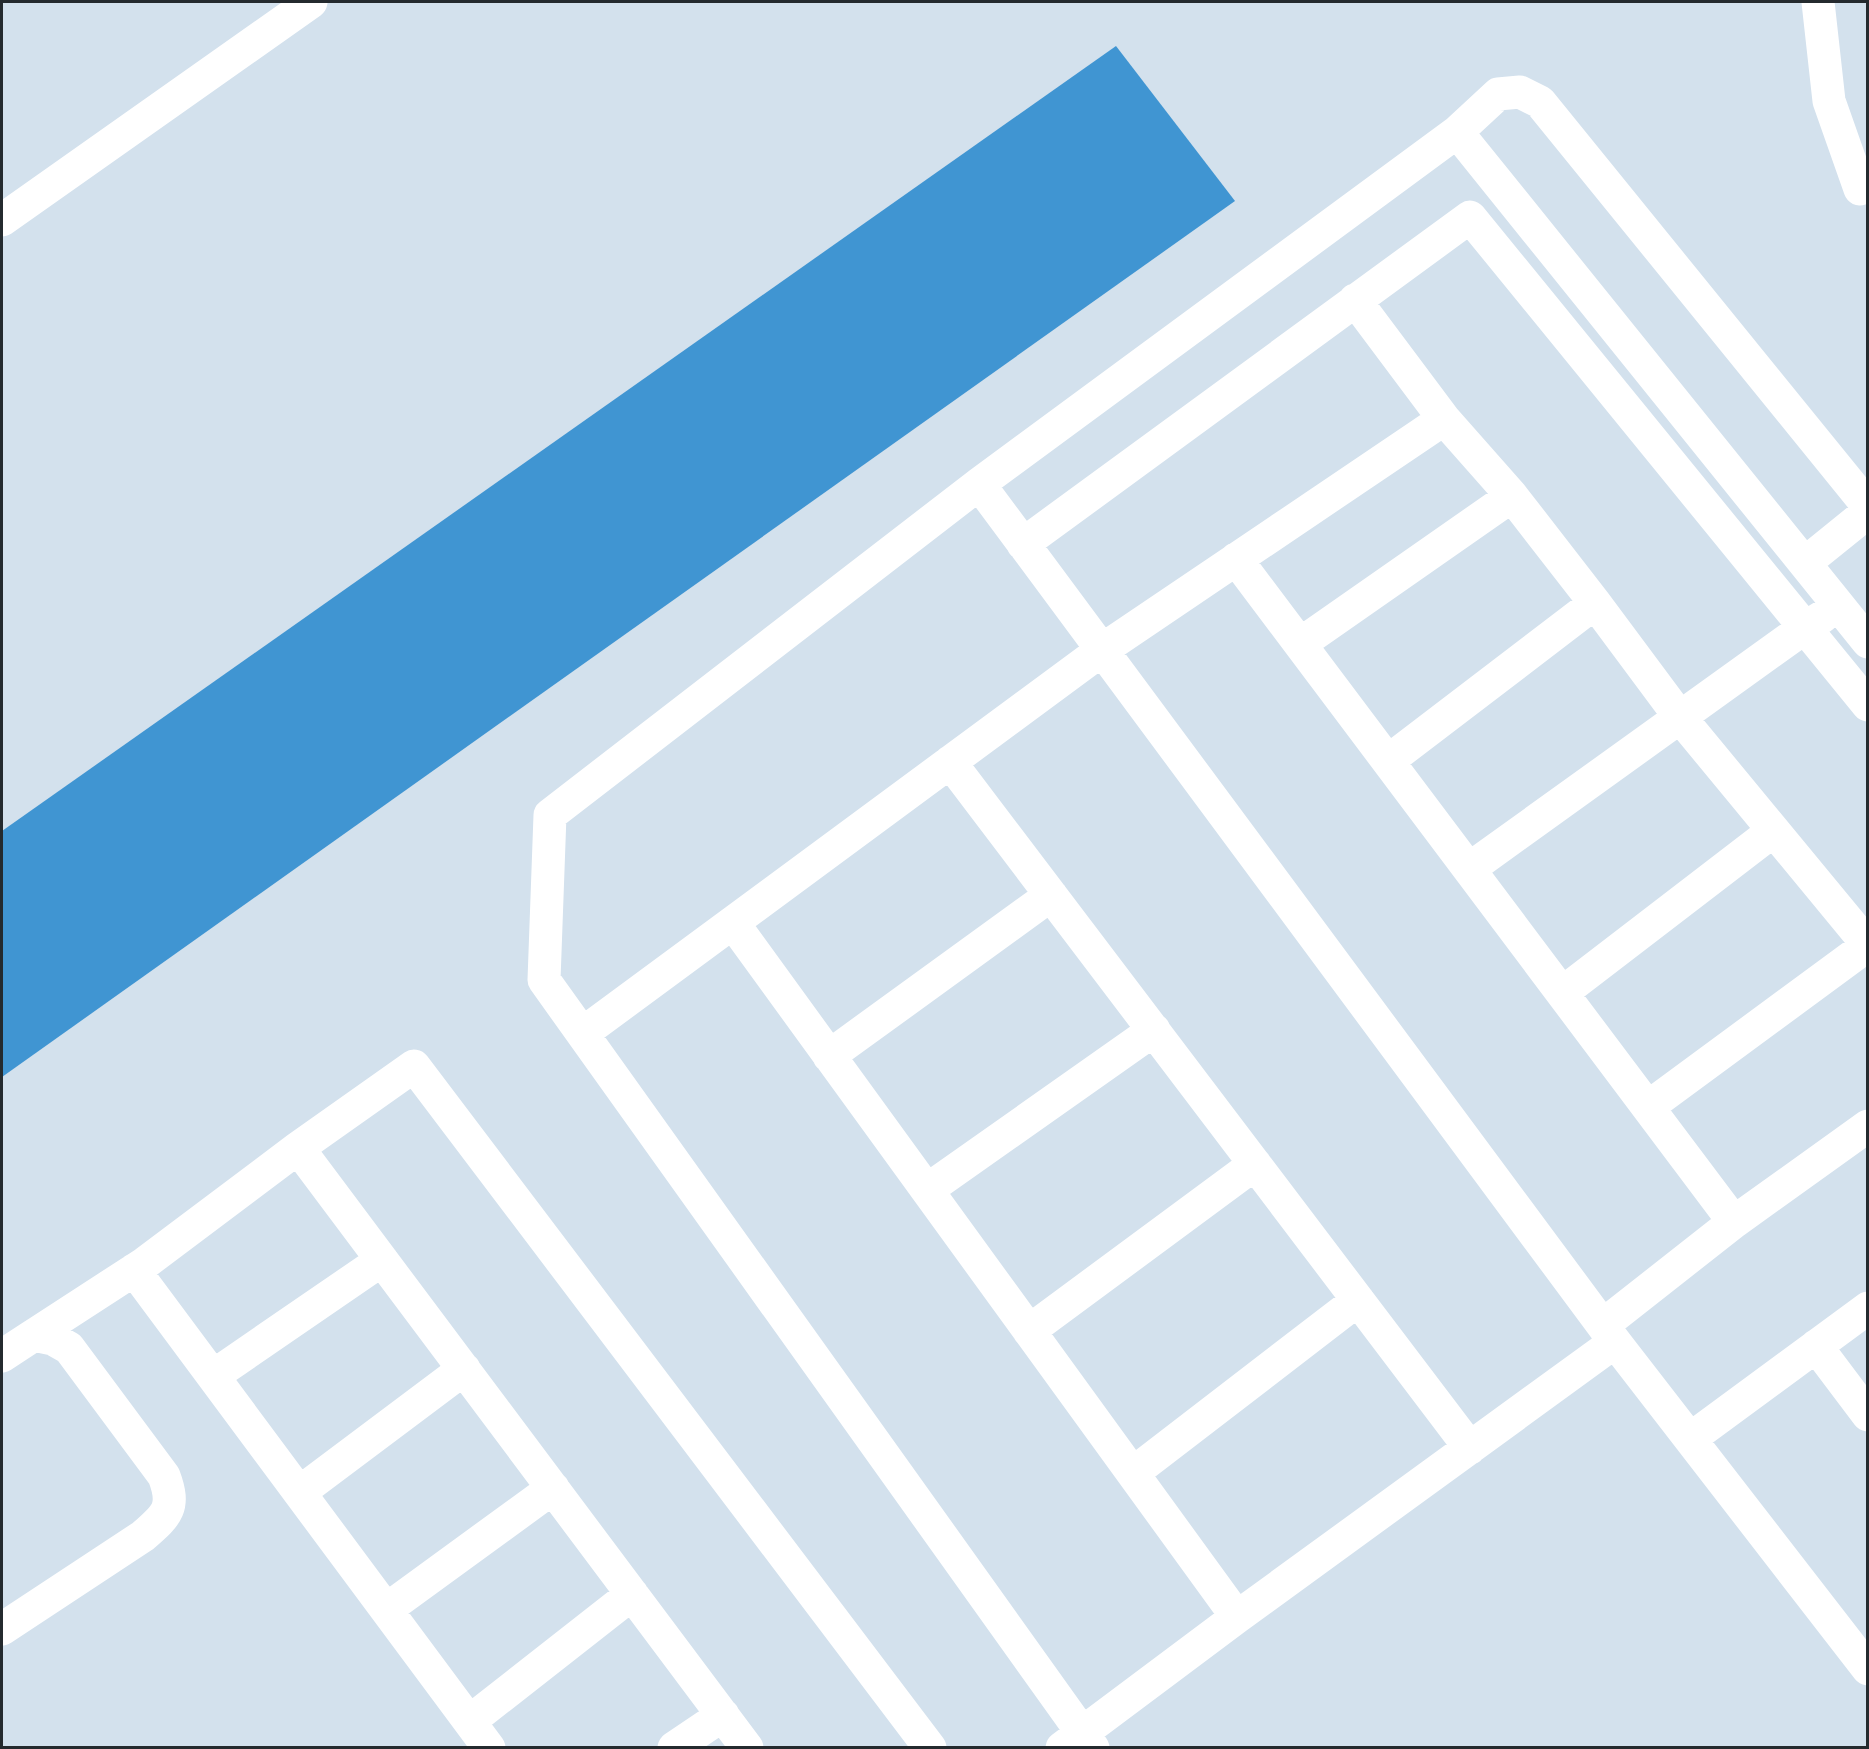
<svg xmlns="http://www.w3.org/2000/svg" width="1869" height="1749" viewBox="0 0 1869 1749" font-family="Commissioner,sans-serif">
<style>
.water{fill:#4095d2}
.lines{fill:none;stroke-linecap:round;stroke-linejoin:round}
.minor{stroke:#fff;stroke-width:33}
</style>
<rect width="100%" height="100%" fill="#d3e1ed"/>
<path class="water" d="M1116,46L1235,201L2,1077V831Z"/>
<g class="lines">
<path class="minor" d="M1818,2L1829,101L1860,189
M1457,132L1868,642
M2,220L311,2
M1355,300L1444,419L1512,496L1595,603L1679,716L1868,945
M979,484L1615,1342L1868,1669
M1023,544L1470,217L1868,705
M1236,559L1734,1222L1603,1325
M1805,563L1868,512
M1300,644L1512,496
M1388,761L1595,603
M950,762L1470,1448
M1469,869L1804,628L1822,617
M733,923L1237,1617
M1562,993L1773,831
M583,1033L1102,650L1444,419
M829,1056L1051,895
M1648,1107L1868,945
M298,1148L414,1066L930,1748
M927,1190L1154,1030
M1734,1222L1868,1126
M134,1270L489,1748
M1029,1331L1255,1164
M34,1335L145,1263L298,1148L747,1748
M1816,1346L1868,1415
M2,1356L34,1335L53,1339L69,1348L164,1476C176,1508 167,1515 143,1536L2,1629
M213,1376L382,1260
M1690,1439L1868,1308
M1133,1473L1358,1300
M300,1492L464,1369
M387,1609L553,1488
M470,1721L632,1594
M674,1748L723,1715
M1062,1748L1237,1617L1615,1342
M1093,1748L544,980L550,815L979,484L1457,132L1498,94L1520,92L1540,102L1868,506"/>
</g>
<rect width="1869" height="1749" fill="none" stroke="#242a2e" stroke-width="6"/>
</svg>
